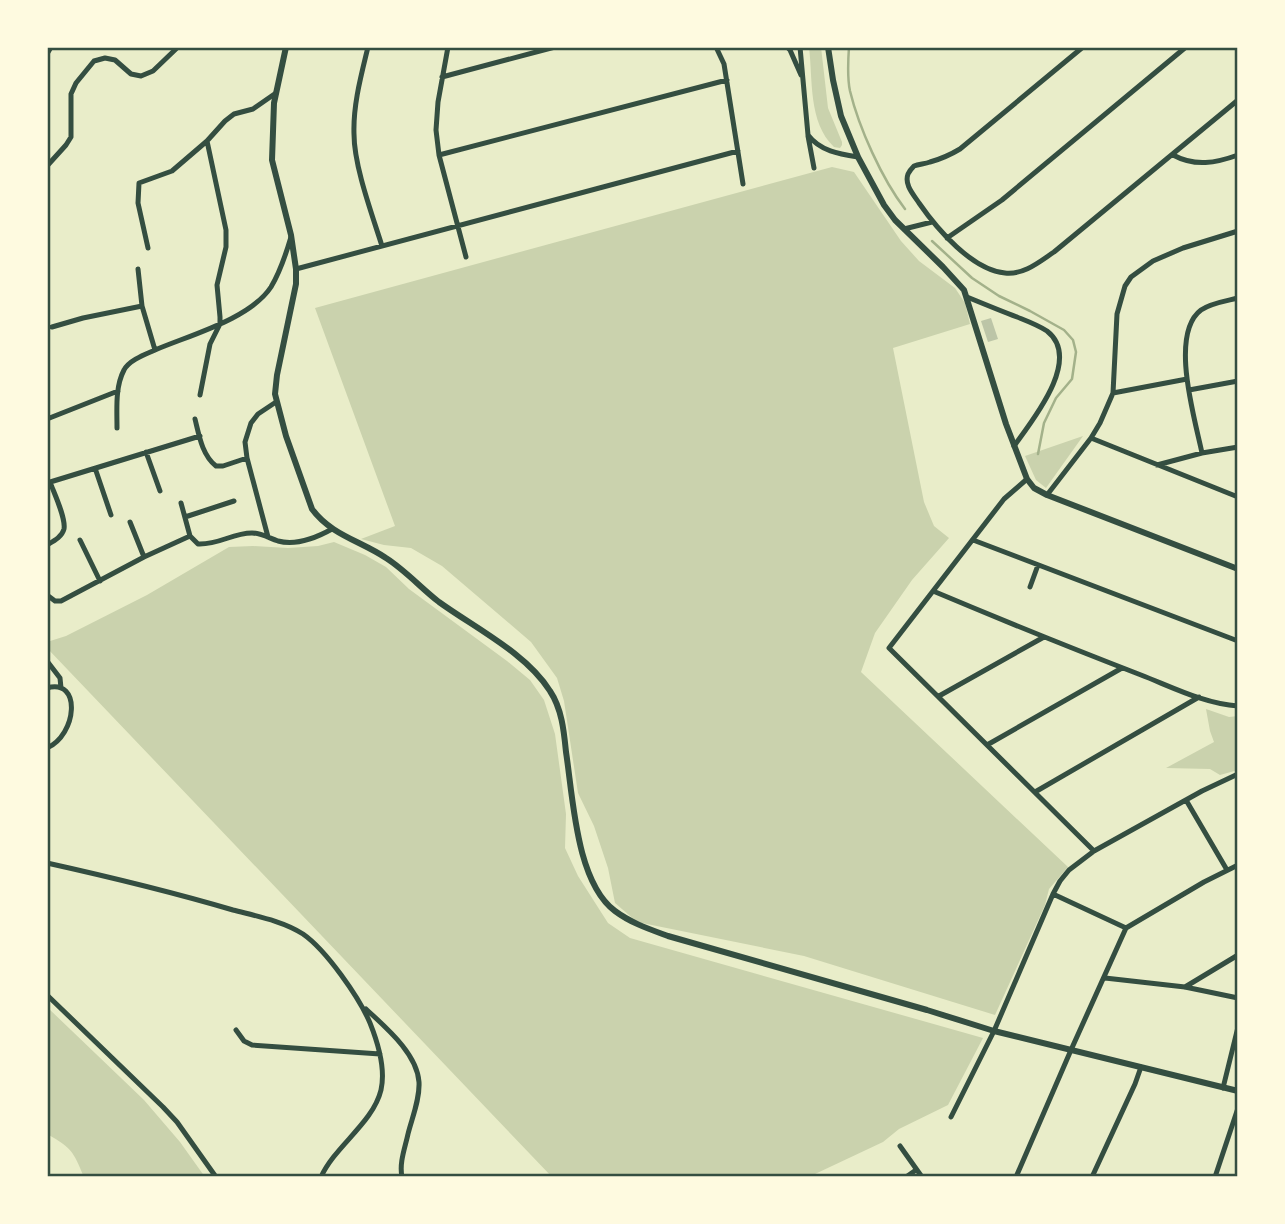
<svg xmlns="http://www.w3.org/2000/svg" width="1285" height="1224" viewBox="0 0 1285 1224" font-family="'Work Sans',sans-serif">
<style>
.green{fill:#cad2ad}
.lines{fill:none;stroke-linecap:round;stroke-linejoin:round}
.stream{stroke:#a3b18a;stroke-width:2.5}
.building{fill:#bcc5a7}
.minor{stroke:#344e41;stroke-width:5}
.tertiary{stroke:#344e41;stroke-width:6}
.secondary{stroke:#344e41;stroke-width:7}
.neatline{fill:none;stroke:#344e41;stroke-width:2.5}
</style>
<rect width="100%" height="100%" fill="#e9edc9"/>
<path class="green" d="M809,47H821L828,108L842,142V145L840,148L834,147C808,122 813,80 809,47Z
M832,167L854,172L901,241L919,261L955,288L965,303L970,324L893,348L924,502L934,526L949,538L912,580L875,633L861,672L1068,867L1049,889L1045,905L995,1015L804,956L637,922L615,903L608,868L594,826L578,793L564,701L557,678L531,642L442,566L411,548L384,545L361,539L395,526L315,308Z
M1083,436L1046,488L1036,480L1025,456Z
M334,542L365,555L386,567L409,589L507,661L530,680L544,700L555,734L566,814L565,848L578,876L608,923L630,938L983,1038L948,1105L899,1129L883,1142L815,1174L816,1177H552L47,648V642L66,636L147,595L229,547L253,546L288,548L318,546Z
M1206,709L1229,717L1238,716V770L1220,775L1210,769L1166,768L1214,742L1210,731Z
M47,1007L144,1100L180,1142L205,1177H84C73,1151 72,1148 47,1134Z"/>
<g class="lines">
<path class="stream" d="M849,47C848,61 847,77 850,91C859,128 882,179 905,209
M932,241L972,278L999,296L1030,311L1064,330L1073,340L1076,352L1072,379L1056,398L1044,423L1038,454"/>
</g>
<path class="building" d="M991,318L998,339L988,342L981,321Z"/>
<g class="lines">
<path class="minor" d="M368,47C361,76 353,105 354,134C354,166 372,214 382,246
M448,47L438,102L436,130L439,155L466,257
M716,47L724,64L743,184
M787,47L790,50L801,75
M800,47L808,135C820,151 839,154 858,157
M1083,47L960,149C950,155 941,159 930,162C925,164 919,164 914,166C912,168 909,172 908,174C904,185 914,195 919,203C937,229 972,270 1005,273C1024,275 1039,262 1054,252L1238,100
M442,77L555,47
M808,136L814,168
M439,155L727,80
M1173,155C1195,167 1216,163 1238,155
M47,166L66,145L71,137V94L76,83L94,61L105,58L115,60L131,74L141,76L153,71L178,47
M904,229L932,222
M947,238L1002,200L1186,47
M148,248L138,203L139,183L172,171L207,141L225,121L234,114L253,109L276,93
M138,269L142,306L155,350
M296,269L738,151
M967,297C984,304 1001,311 1017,317C1027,321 1038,325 1047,331C1083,359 1032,421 1014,446
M52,327L83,318L142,306
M1189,390L1238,381
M1113,393L1187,379
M200,395L210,344L220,324V317L217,285L226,247V230L207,141
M47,419L118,391
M195,419C199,435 202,455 216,466H223L247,458
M117,428C117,409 115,387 124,370C129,360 146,354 155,350C190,335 250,319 271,287C280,272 286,254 291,237
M1091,438L1238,497
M146,452L160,491
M1202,453C1195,419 1169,334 1201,310C1211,303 1226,301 1238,298
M1157,465L1202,453L1238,447
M95,468L111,515
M1027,479L1004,499L889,648L1094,851
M47,483L200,436
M1047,495L1091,438L1100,423L1113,393L1117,314L1125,286L1131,277L1153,261L1183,248L1238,231
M181,503L190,536L198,544C219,545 232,533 252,533C261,533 269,538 278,541C297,546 316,538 332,529
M185,517L234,501
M130,522L144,557
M268,537L247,458L245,442L251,423L258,414L276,402
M80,540L100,581
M973,540L1238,641
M47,545C54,541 62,537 64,529C66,518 54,493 50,482
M1030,587L1038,565
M933,591C1002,620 1071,648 1141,675C1172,687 1205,704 1238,706
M47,595L55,601H61L144,557L190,536
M47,661L60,678L61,688
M47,688C82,678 77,735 47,748
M939,696L1044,637
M987,745L1122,668
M1035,792L1199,697
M1186,800L1227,870
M47,863C110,877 172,892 233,910C256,916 283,921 303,934C326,950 359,997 370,1023C378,1043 386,1068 381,1090C373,1123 335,1146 321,1177
M1053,894L1126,928
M1105,978L1185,987L1238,998
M1185,987L1238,955
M47,995L163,1107L177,1122L216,1177
M366,1009C385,1027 417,1053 419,1082C420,1099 412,1118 408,1134C405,1148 399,1163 402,1177
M236,1030L244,1041L252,1045L380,1054
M1223,1088L1238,1027
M951,1117L994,1031L1053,894L1060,881L1069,870L1094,851L1202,791L1238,774
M900,1146L922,1177
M906,1177L916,1170
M1016,1177L1071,1050L1126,928L1204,882L1238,865
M1092,1177L1135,1084L1141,1067
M1215,1177L1238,1108"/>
<path class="tertiary" d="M286,47L274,103L272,160L291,235L296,269V284L277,375L275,394L286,436L312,509C331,535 361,541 386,558C405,570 421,588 439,602C475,628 526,653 550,691C562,709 564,732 566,752C573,797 576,882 615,911C631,923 649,929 668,936L927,1010L994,1031L1238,1091
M828,47L833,80L841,116L858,157L884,205L895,220L943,267L964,290L1006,424L1027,479L1034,488L1047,495L1238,569"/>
<path class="secondary" d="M47,52L50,47"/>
</g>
<rect width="1285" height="1224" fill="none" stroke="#fefae0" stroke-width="98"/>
<rect x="49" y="49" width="1187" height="1126" class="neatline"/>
</svg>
